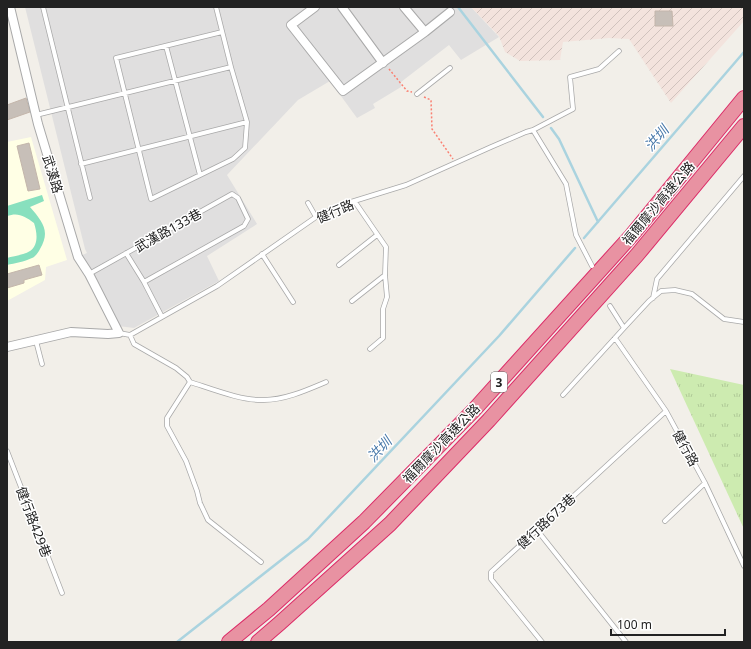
<svg xmlns="http://www.w3.org/2000/svg" width="751" height="649" viewBox="0 0 751 649" font-family="'Noto Sans','Noto Sans TC',sans-serif">
<style>
.residential{fill:#e0dfdf}
.education{fill:#ffffe5}
.military{fill:url(#military-furrows)}
.grass{fill:url(#grass-tufts)}
.pitch{fill:#88e0be}
.lines{fill:none;stroke-linecap:round;stroke-linejoin:round}
.stream{stroke:#aad3df;stroke-width:2.5}
.building{fill:#c7bfb8;stroke:#c4b6ab}
.lane-casing{stroke:#a9a9a9;stroke-width:5.5}
.street-casing{stroke:#a9a9a9;stroke-width:10}
.highway-casing{stroke:#dc2a67;stroke-width:16}
.path{stroke:#fa8072;stroke-width:1.5;stroke-dasharray:2 2;stroke-linecap:butt}
.lane{stroke:#fff;stroke-width:4}
.street{stroke:#fff;stroke-width:8}
.highway{stroke:#e892a2;stroke-width:14}
.labels{text-anchor:middle;dominant-baseline:central;stroke-width:3;stroke-linejoin:round;paint-order:stroke}
.shield{fill:#fff;stroke:#646464;stroke-width:1}
.shield-label{font-size:12px;font-weight:bold;fill:#222}
.street-label{font-size:13px;fill:#222;stroke:#fff}
.water-label{font-size:14px;font-style:italic;fill:#4a7aab;stroke:#fff}
</style>
<defs>
<pattern id="military-furrows" width="10" height="10" patternUnits="userSpaceOnUse"><rect width="10" height="10" fill="#f3e3dd"/><path d="M-1 1l2-2M0 10L10 0M9 11l2-2" fill="none" stroke="#d0c2bd"/></pattern>
<pattern id="grass-tufts" width="24" height="20" patternUnits="userSpaceOnUse"><rect width="24" height="20" fill="#cdebb0"/><path d="M3 7l-1-3M5 7V3M7 7l1-3M15 17l-1-3M17 17v-4M19 17l1-3" fill="none" stroke="#b0c997"/></pattern>
</defs>
<rect width="100%" height="100%" fill="#f2efe9"/>
<path class="residential" d="M25,7H471L499,37L461,60L449,45L401,82V87L373,104L375,108L357,118L330,81L298,100L227,175L257,224L207,256L219,281L134,328L118,326L80,256L87,253L85,249Z"/>
<path class="education" d="M31,137L67,260L46,267L45,280L7,301V142Z"/>
<path class="military" d="M471,7H744V21L671,103L629,39L609,38L563,42L560,60L520,61L505,52L499,36Z"/>
<path class="grass" d="M670,369L744,385V529Z"/>
<path class="pitch" d="M42,195L44,201L30,207C42,221 51,231 40,249C38,253 35,257 32,258C24,262 15,263 7,265V258C13,256 24,255 30,251C39,245 37,232 34,223C25,216 18,212 7,216V206Z"/>
<g class="lines">
<path class="stream" d="M458,7L543,117
M551,128L559,139L598,222
M584,238L744,52
M177,642L308,539L499,336L575,248"/>
</g>
<path class="building" d="M655,11H672L673,26H655Z
M26,98L30,112L7,120V105Z
M29,143L40,189L28,191L17,146Z
M39,265L42,275L24,280V283L7,288V274Z"/>
<g class="lines">
<g class="lane-casing">
<path id="lane" d="M43,7L90,198
M216,7L231,67
M222,32L116,58L151,199L233,159L245,148L247,122
M166,46L200,175
M417,94L450,68
M36,115L231,67L247,122L81,164
M533,130L573,109L570,77L599,69L619,51
M355,202L386,247L385,275L387,297L383,309V338L370,349
M308,203L316,217
M126,253L144,282L162,317
M262,254L293,302
M339,265L377,235
M89,274L232,194L238,198L248,219L244,226L144,282
M653,298L657,279L744,176
M352,301L385,275
M624,328L649,301L661,291L675,290L692,294L724,319L744,322
M119,333L130,335L217,286L316,217L338,206L406,185L491,147L526,132L533,130L566,184L576,235L592,266
M130,335L134,344L176,368L187,377L190,382
M615,338L666,411L705,483L744,566
M36,341L42,364
M190,382L167,418V426L186,461L197,491L200,503L208,520L261,562
M190,382C212,389 242,401 264,400C285,400 307,390 326,382
M563,395L624,328L610,306
M7,451L62,593
M665,521L705,483
M537,530L626,642
M542,642L491,579V572L666,411"/>
</g>
<g class="street-casing">
<path id="street" d="M315,7L291,25L343,91L425,32L450,12
M342,7L383,63
M404,7L425,32
M7,347L71,332L108,334L119,333L89,274L78,257L38,124L10,7"/>
</g>
<g class="highway-casing">
<path id="highway" d="M229,642L269,609L364,522L473,411L631,236L744,98
M258,642L280,623L390,524L489,420L637,255L744,126"/>
</g>
<path class="path" d="M389,69L407,91L412,92
M424,97L431,100L432,129L453,159"/>
<use href="#lane" class="lane"/>
<use href="#street" class="street"/>
<use href="#highway" class="highway"/>
</g>
<g class="labels">
<rect class="shield" x="491" y="372" width="16" height="20" rx="3"/>
<g class="shield-label">
<text x="499" y="382">3</text>
</g>
<g class="street-label">
<text transform="translate(53 174) rotate(73)">武漢路</text>
<text transform="translate(658 203) rotate(-50)">福爾摩沙高速公路</text>
<text transform="translate(335 211) rotate(-23)">健行路</text>
<text transform="translate(168 230) rotate(-29)">武漢路133巷</text>
<text transform="translate(441 443) rotate(-46)">福爾摩沙高速公路</text>
<text transform="translate(686 448) rotate(61)">健行路</text>
<text transform="translate(546 521) rotate(-43)">健行路673巷</text>
<text transform="translate(34 522) rotate(69)">健行路429巷</text>
</g>
<g class="water-label">
<text transform="translate(656 138) rotate(-49)">洪圳</text>
<text transform="translate(379 449) rotate(-47)">洪圳</text>
</g>
</g>
<rect width="751" height="649" fill="none" stroke="#222222" stroke-width="16"/>
<path d="M611 629v6h114v-6" fill="none" stroke="#222222" stroke-width="2"/>
<text x="617" y="629" font-size="12" fill="#222222" stroke="#ffffff" stroke-width="3" paint-order="stroke">100 m</text>
</svg>
